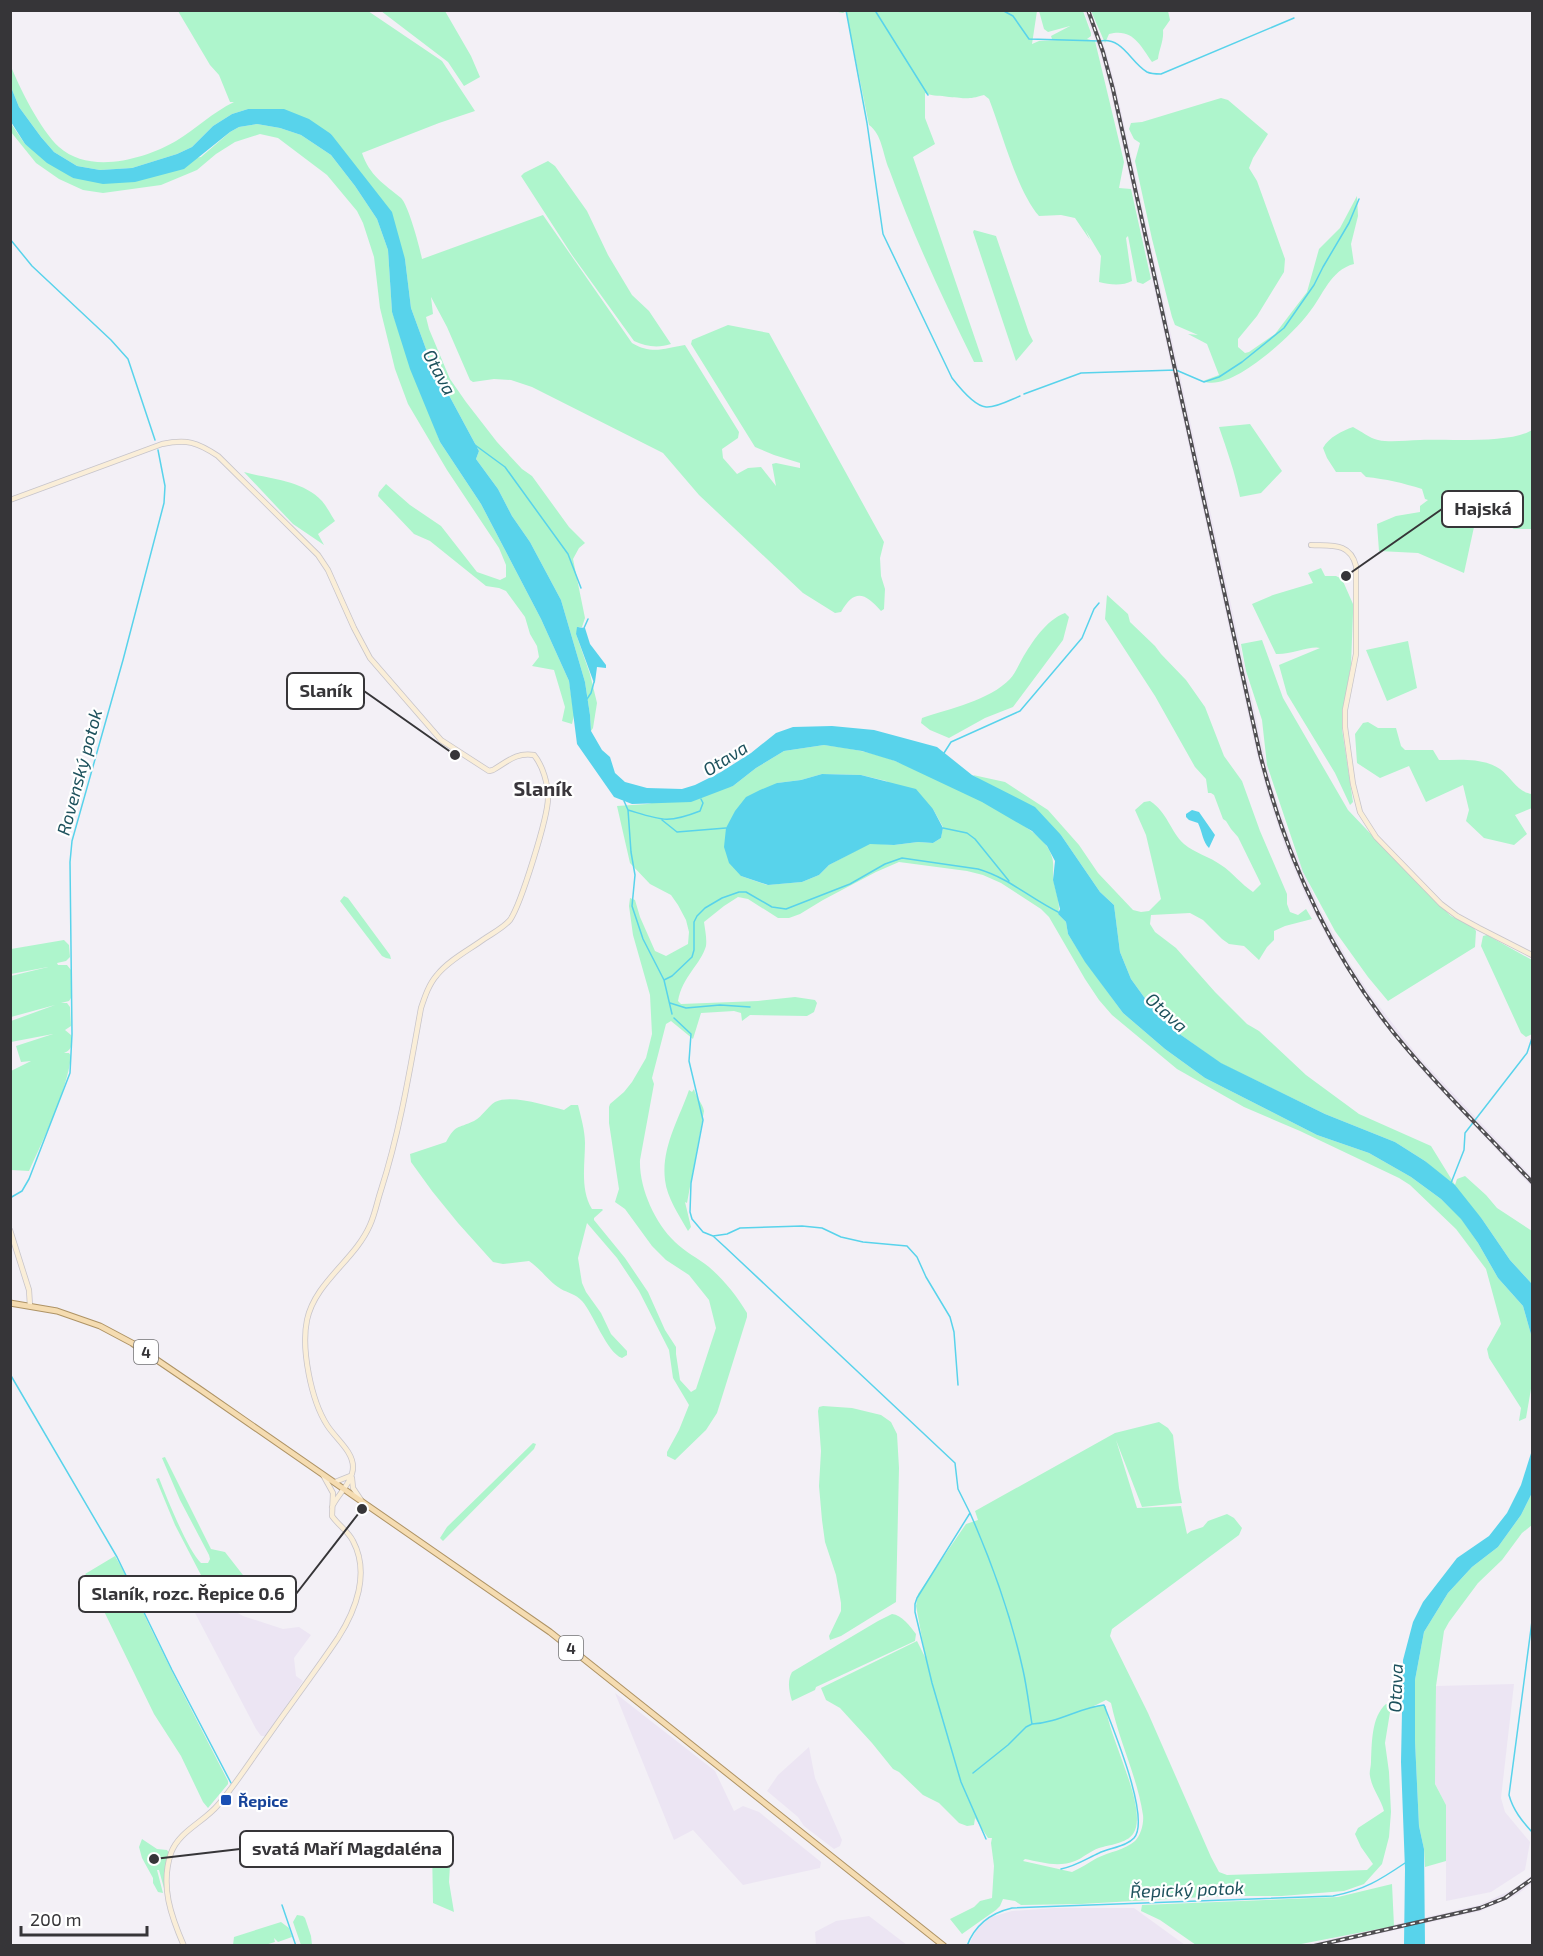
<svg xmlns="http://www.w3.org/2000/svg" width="1543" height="1956" viewBox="0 0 1543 1956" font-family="'Exo 2',sans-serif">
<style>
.built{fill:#ece5f3}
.green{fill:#aef5cc;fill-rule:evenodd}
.water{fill:#58d3eb}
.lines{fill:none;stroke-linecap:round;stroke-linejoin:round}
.stream{stroke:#58d3eb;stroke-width:1.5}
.secondary-casing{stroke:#c7c4ca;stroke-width:6}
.primary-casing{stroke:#ae9365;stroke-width:7}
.secondary{stroke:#faeed8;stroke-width:4.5}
.primary{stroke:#f5dcb1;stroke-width:5}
.rail-casing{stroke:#504f52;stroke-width:4}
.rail{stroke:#fff;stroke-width:1.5;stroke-dasharray:4.5;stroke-linecap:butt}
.transit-dot{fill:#1a4fb4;stroke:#fff;stroke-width:2}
.labels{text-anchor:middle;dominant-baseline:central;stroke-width:4.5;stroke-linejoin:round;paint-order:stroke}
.shield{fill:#fff;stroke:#727274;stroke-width:1.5}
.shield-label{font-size:15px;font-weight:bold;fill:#363538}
.transit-label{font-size:16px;font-weight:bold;fill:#164399;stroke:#fff;text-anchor:start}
.water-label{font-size:18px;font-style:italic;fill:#1e525d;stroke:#fff}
.quarter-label{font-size:20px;font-weight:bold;fill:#39363b;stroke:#fff}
.leader{fill:none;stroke:#363538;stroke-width:2}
.callout-dot{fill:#363538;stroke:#fff;stroke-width:2}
.callout{fill:#fff;stroke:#363538;stroke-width:2}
.callout-label{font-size:18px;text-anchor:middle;font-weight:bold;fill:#363538}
</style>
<rect width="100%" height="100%" fill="#f3f0f6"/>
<path class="built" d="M1084,11H1091L1106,51L1116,88L1264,753L1273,790L1291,842L1320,909L1350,964L1372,997L1418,1056L1532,1177V1187L1426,1075L1376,1015L1331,945L1306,897L1284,844L1267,792L1257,755L1110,89L1100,53Z
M207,1599H214L243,1616L283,1629L299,1627L311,1635L294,1658L296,1676L303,1681L266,1736H261L256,1729L194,1611Z
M1514,1684L1501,1798L1505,1812L1530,1842L1525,1870L1491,1892L1446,1901V1805L1435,1784L1436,1686Z
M615,1693L715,1771L734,1811L743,1806L759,1812L821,1862L820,1868L743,1885L693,1830L674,1840Z
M809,1747L815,1778L842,1840L840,1846L834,1849L804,1826L798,1817L767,1791L778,1775Z
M1532,1875V1883L1518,1894L1481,1911L1329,1945L1300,1946L1479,1905L1514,1889Z
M1055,1908H1134L1185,1945H969L977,1928L991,1917L1012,1911Z
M869,1916L907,1945H816L815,1932L836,1921Z"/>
<path class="green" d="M178,11H368L442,61L475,111L439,123L362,153C370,176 383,183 401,198C408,204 420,248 422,259L543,215L632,343C652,355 665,348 685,345L739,432L738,438L722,449L723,458L737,474L748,468L761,467L776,486L772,464L776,463L800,468V463L774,455L755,447L691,344L692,340L728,325L769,333L884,542L880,558L881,576L885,589L884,609L881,611C866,594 855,587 841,612L835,613L803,593L699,495L663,453L532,387L511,380L494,379L473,382L470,380L447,327L431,297L433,314L426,317L429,329L450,379L466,402L497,442L522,469L532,476L569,527L585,543L579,548L573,559L585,618L582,627H579L576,634L590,674L597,703L593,728L591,731L590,715L585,682L561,600L530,542L512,516L498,489L476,459L479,451L430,360L411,308L405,259L331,134L248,109L232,114L213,126L192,147L177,154L132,168L100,170L77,166L54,152L41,137L19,107L11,87L10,64C19,87 41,131 59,147C90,175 145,159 176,141C196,129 213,112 234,102H230L219,75L210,65Z
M381,11H445L471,56L480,77L464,86L448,62Z
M833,11H1037L1032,44L1039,41L1058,40L1052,39L1051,36L1070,26L1048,32L1044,29L1039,11H1083L1091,33V36L1087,39L1095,41L1124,162L1119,188L1131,189L1151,279L1143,284L1137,282L1128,236L1126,238L1132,281C1123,286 1110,285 1099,282L1101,256L1086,231L1085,229L1090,240L1075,218L1061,215L1039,216C1017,191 1002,132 989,99L984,95C967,100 966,98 949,97C939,95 935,97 925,93V118L935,144L913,157L983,362H974C943,299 913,235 889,169C883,155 882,134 869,125L846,11L843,13Z
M1091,11H1168L1170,20L1163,30C1164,41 1159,49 1158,59L1152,62C1140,45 1133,28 1109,34L1105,43Z
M1221,98L1228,100L1268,134L1253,158L1249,168L1257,181L1285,259L1284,272L1257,316L1238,339V347L1245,353L1249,352L1275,334L1307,292L1319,249L1340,228L1357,196L1358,216L1351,244L1354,264C1330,270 1323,296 1308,314C1292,335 1230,394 1203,381L1219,375L1207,344L1188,334L1198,335L1175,325L1172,317L1152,239L1135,161L1140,143L1134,139L1129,129L1131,123L1142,122Z
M10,122L25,144L73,178L201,157L230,132L239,127L257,124L280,128L301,135L331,155L355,186L377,219L388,250L392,312L440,442L481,504L541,619L569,681L574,715L572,724L562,721L565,707L554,670L532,666L539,657L537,646L530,634L525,617L506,591L499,588L486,586L430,541L414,534L378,496L379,492L386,484L410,505L441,526L477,572L500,580L506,577V565L499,548L447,470L408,404L395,369L380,308L374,257L363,223L357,211L327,175L278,138L260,134L235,142L216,154L197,170L161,185L103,193L83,190L59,179L36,163L11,132Z
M548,161L555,166L587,211L608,255L632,295L649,311L671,344C659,348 646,347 634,341L572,255L521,176L524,173Z
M974,230L996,236L1029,333L1033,341L1016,361L973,232Z
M1250,424L1282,471L1261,493L1240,497C1235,473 1227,450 1219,427Z
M1353,427C1361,431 1369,438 1378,440C1392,443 1406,440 1420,440C1447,439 1511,444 1532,430V529H1514L1505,524L1483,525L1474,527L1464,573L1418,553L1379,551L1377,524L1396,516L1420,512V506L1428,500L1425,499L1422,489C1403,483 1386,479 1366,477L1361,472H1336L1327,458L1323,448C1329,437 1342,431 1353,427Z
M244,472C269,479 303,480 322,501C327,507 331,515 335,521L318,534L324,545L293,524Z
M1321,568L1325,576H1336L1342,579L1353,604V613L1351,665L1342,717V729L1353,802L1350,805L1335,773L1287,694L1279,665L1320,648C1312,645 1290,655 1276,654L1252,604L1273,595L1313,583L1308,573Z
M1107,595L1128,614L1130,622L1155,646L1161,654L1186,680L1205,707L1224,756L1242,781L1260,831L1287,894V904L1290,912L1298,915L1306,909L1312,919L1285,926L1274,931V940L1267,947L1259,960L1244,946L1229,944L1222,939L1203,920L1190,913L1151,915L1150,924L1155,932L1176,948L1215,992L1247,1024L1259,1031L1306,1075L1359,1114L1431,1146L1455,1185L1457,1179L1465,1176L1486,1195L1497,1208L1532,1231V1284L1510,1260L1482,1219L1425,1161L1395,1142L1325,1114L1220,1063L1181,1035L1144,997L1131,979L1120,952L1114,905L1100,892L1061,835L973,775L1005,782L1048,810L1079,845L1098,873L1133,910L1141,912L1149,911L1161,899L1146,835L1135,810L1144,802L1150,801C1168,813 1170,831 1184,844C1195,853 1210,857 1221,865C1232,872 1241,884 1253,892L1261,884L1238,837L1231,829L1226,821L1223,819L1214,795L1211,793H1208L1206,779L1195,767L1155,696L1105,619Z
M1065,613L1069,617L1063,640L1013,707L985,718L949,738L930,730L921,723L922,718C949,709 990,700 1010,679C1015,674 1018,666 1022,659C1032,642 1046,620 1065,613Z
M1262,640L1283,698L1348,810L1421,887L1451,916L1473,927L1476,931L1475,947L1388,1001L1368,977L1335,931L1303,872L1267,765L1262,720L1246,671L1241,644Z
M1408,641L1417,688L1387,701L1366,650Z
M1368,722L1378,728H1396L1401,746L1405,750H1433L1439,760C1459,760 1482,757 1500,769C1511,777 1518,793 1532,794V808L1515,815L1527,834L1514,845L1484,838L1466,821L1469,810L1463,785L1426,802L1409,766L1380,778L1357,763L1355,734L1363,723Z
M824,745C848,748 872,752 895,761C927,773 1033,821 1048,848C1057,864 1051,868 1054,883C1056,893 1061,905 1058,914L1066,922L1068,934L1085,961L1123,1013L1165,1049L1205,1078L1317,1135L1369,1153L1411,1177L1441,1199L1461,1218L1478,1243L1498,1278L1523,1306L1532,1338V1383L1526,1418L1519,1421L1521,1408L1489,1358L1487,1349L1501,1324L1486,1269L1456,1229L1410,1185L1399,1178L1300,1131L1244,1107L1177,1069L1112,1015L1099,1000L1085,979L1049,917L1041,909L1001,883L983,875L967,871L899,862L876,872L823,900L800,914L789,918H778L748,899L738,897L724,906L704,922C705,930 707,938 706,946C701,964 682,977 678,1001L681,1004L758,1001L795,997L815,1000L817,1003L814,1012L807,1016L750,1015L742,1021L741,1013L734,1011L701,1013L693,1039L671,1021L666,1024L652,1078L654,1084L640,1160C639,1188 655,1223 675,1242C685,1252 698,1258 709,1267C724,1280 737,1296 747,1313V1317L717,1413L706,1430L675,1460L667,1456V1452L679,1430L689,1405L673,1378L669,1350L639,1291L617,1258L587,1223L578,1258L582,1283L586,1292L601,1313L611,1334L627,1351V1355L622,1358C607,1353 593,1313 582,1301C576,1294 568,1293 561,1289C549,1282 541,1269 529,1261L503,1264L493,1262L458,1223L432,1191L411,1162L410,1154L446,1142C456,1124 457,1129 474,1121C483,1116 487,1107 495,1102C512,1094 547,1106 564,1110L571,1105H578C581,1117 585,1131 585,1143C585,1164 580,1190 592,1209H602L603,1210L594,1218V1220L625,1258L648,1292L665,1330L676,1347V1354L680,1380L691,1392L696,1389L716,1328L709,1300L689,1275L666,1260L652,1246L625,1209L615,1202L619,1189L609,1123V1107L610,1104L624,1092L632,1082L646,1058L652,1034L650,995L633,935L629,906L630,898L635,900L640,917L655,951L666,956L688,944L689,932L686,920L678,905L671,895L650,884L630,863L617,806L647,804L733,786L756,768L784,751ZM822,774L861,775L886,781L933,809L943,827L941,838L933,843L918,842L894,845L870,843L829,865L819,875L802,882L767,885L741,876L777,783L801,780Z
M344,896L348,898L390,955L391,959L386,958L382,956L340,901Z
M1487,935L1532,960V1034L1526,1037L1521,1033L1481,946L1483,936Z
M64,940L69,945L70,957L66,961L57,963L58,965H67L71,970V998L69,1001L61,1003H67L70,1007L71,1026L65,1030L71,1035C72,1044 73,1049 64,1053H69L71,1056C67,1091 44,1138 29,1171L11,1170V1071L31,1061L21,1062L16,1046L53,1034L11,1042V1021L55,1005L11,1017V976L48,967L11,974V949Z
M694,1089C696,1098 702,1102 704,1111L687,1203L685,1202L691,1227L688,1231C679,1215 667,1198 665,1180C661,1148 679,1119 689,1090L692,1092Z
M823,1406L852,1408L881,1415L891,1422L897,1434L899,1468L896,1602L841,1636L830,1640L829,1636L841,1611V1603L836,1575L825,1542L822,1520L819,1486L821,1451L818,1411L819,1407Z
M1159,1422L1168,1428L1173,1435L1179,1488L1182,1503L1142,1507L1116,1440L1137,1508L1181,1506L1187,1534L1191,1531L1203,1527L1208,1521L1227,1514L1234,1518L1242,1528L1239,1535L1112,1629L1110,1636L1148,1713L1211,1857L1219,1872L1227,1875L1367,1870L1373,1864L1361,1847L1355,1834L1358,1828L1384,1811C1381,1799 1372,1789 1370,1776C1369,1772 1371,1767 1371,1762C1372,1744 1371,1717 1386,1704L1391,1706L1385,1743L1389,1772L1391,1812L1389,1837L1382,1864L1364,1884L1344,1891L1282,1896H1221L1081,1904L1021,1905L1015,1901L1003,1899L1000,1906L996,1910L962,1934L950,1919L974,1907L980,1901L992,1898L994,1866L991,1843L992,1838H988L975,1818L974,1825L967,1826L959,1823L939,1803L923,1795L899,1772L893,1769L872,1743L840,1708L826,1700L821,1688L917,1641L926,1659L916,1606L918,1594L966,1524L978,1520L975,1511L1115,1433ZM1106,1700L1111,1703C1119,1741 1137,1776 1143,1815C1144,1823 1141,1835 1135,1841C1125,1850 1109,1852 1097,1858C1088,1863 1081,1868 1072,1872L1023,1861L1025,1859C1041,1862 1058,1868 1075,1861C1083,1858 1090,1851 1099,1848C1109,1845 1127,1843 1133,1834C1150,1810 1107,1735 1106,1706H1094Z
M533,1443L536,1444L534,1449L443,1541L440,1538L447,1527Z
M165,1457L211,1549L225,1552L257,1593L263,1606V1608L241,1598L219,1583L202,1582V1577L175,1525L156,1479L159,1478C166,1496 188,1551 201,1563H208L210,1559L209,1555L180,1500L162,1458Z
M1532,1493V1525L1522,1533L1502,1560L1478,1583L1449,1622L1444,1631L1436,1686L1435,1784L1446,1805V1861L1425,1867L1424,1849L1419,1826L1415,1741V1680L1424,1632L1448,1593L1472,1567L1498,1547L1521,1515Z
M115,1556C131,1583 142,1612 156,1639C179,1687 204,1734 228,1781V1784L208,1808L203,1802L181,1756L154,1714L100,1603L87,1586L92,1580L85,1574Z
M892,1614C902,1615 910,1626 916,1634L915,1641L816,1687L815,1690L792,1701C789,1691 787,1681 792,1672L878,1621Z
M142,1839L157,1849L167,1850L169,1853L165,1892L159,1870H157L163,1893L158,1892L153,1883V1878L142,1858L139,1847Z
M434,1845L447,1847L450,1865L449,1882L454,1912L433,1903L432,1848Z
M1392,1884L1394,1926L1296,1945H1196L1160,1920L1141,1911L1142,1905L1338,1897Z
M297,1915L303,1916L305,1918L311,1936L312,1945H301L293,1922Z
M281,1922L289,1928L292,1937L278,1942L274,1938L275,1942L265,1945H233L234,1937Z"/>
<path class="water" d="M11,87L19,107L41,137L54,152L77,166L100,170L132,168L177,154L192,147L213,126L232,114L248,109H284L309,119L331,134L392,212L405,259L411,308L430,360L479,451L476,459L498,489L512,516L530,542L561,600L585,682L590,715L591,731L602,750L610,757L615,773L625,782L647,788L682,789L695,785L721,772L751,753L776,733L793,727L832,726L874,730L937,747L972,775L1035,807L1061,835L1100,892L1114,905L1120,952L1131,979L1144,997L1181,1035L1221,1063L1325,1114L1395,1142L1425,1161L1455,1185L1482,1219L1510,1260L1532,1284V1338L1523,1306L1498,1278L1478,1243L1461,1219L1441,1199L1411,1177L1369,1153L1317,1135L1205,1078L1165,1049L1123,1013L1085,962L1068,934L1066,922L1058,914L1060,909L1053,880L1055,861L1047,846L1032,831L982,802L895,761L862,751L824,745L784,751L756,768L733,786L691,802L632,804L614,797L577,744L569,681L541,619L481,504L440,442L410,369L392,312L388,250L377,219L355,186L331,155L301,135L280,128L257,124L239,127L230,132L184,169L135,182L103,184L73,178L47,163L25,144L11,122Z
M577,627L585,628L590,644L606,665V668L597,667L595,682L594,683L576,634Z
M822,774L861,775L916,789L933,809L943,828L941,838L933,843L918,842L894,845L870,844L829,865L819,875L802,882L768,885L741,876L729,863L724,847L726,828L735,811L746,797L760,790L777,783L801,780Z
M1192,810L1199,812L1215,835L1209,848C1203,843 1202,831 1198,823L1189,820L1186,817V814Z
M1532,1450V1493L1521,1515L1498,1547L1472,1567L1448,1593L1424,1632L1415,1680V1741L1419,1826L1424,1849L1425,1945H1404L1405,1869L1401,1762L1403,1660L1413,1622L1423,1602L1457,1558L1489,1536L1507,1513L1521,1485Z"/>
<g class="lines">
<path class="stream" d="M846,10L867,123L883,234L952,378C959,387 974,406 986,407C996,408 1010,400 1020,396
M1002,10L1013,16L1029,39L1100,41C1123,37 1130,62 1147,72C1151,74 1157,74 1161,74L1294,18
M876,12L928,95
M10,239L32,266L111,340L128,359L155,440
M1024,394L1081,373L1176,370L1204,382L1219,377L1242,362L1284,328L1314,285L1323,267L1349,223L1359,199
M475,445L505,467L568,554L581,588
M584,628L588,619
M587,699L591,693L594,682
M944,753L951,742L1020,711L1082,638L1094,609L1099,603
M624,801L628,810L631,852L635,875L632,906L643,939L664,980L672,976L692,957L694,950V922L697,916L705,908L722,898L739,892H746L772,907L786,909L850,884L885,864L902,858L978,869C1009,878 1031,899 1060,913
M628,810C661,820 667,824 700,811L703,803L701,799
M662,820L677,832L726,828
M943,828L967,833L975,839L1009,881
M664,980L672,1014
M670,1003L686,1008L720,1005L750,1007
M674,1018L691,1034L689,1061L703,1120L691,1183L690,1212L692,1219L703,1232L713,1236L725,1247L955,1463L958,1489L970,1513L917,1598L915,1604V1612L932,1683L961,1782L986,1839
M1451,1183L1464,1150L1465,1133L1527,1053L1532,1038
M10,1198L22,1191L29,1179L70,1073L72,1034L70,862L72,841L123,660L164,503L165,486L158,450
M713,1236L727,1234L740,1228L802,1226L822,1228L841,1237L863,1242L907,1246L917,1257L926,1277L950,1317L954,1332L958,1385
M10,1374L117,1557L172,1670L231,1783
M970,1513C992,1563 1011,1616 1023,1670C1027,1688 1029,1706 1032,1724C1058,1723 1081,1707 1104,1705C1113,1729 1151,1819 1134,1838C1126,1847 1109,1848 1099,1853C1086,1859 1076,1866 1061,1869
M1532,1621L1509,1795C1513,1810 1522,1821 1532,1832
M973,1773L1008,1745L1026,1727L1032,1724
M282,1905L296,1946
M967,1946C975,1924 991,1913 1012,1908L1333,1896C1364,1890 1380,1880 1405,1863"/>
<g class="secondary-casing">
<path id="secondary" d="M10,500L162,444C187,439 197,442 218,456L318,555L328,570L354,628L370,658L441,740L489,771L493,770C507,762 516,752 534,755C543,766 548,784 548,798C548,817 521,904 510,920C503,928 493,933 484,939C469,950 449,960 437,975C429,984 425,996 421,1008C410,1069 400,1131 381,1190C377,1202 375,1214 370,1225C355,1260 315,1282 307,1320C301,1349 311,1400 327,1425C335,1438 353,1451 353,1467C353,1482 337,1495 332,1507
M1311,545C1331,546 1350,542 1356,566V654L1345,710V727L1353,784L1360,812L1376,837L1441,904L1457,916L1479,928L1532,955
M10,1230L29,1290L30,1306
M352,1478L353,1488L361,1500
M335,1482L350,1476
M184,1946C171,1916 160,1886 171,1853C179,1831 204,1822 218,1805C236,1784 251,1760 267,1738C290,1705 315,1672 338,1638C356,1610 370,1573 353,1541C348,1531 338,1525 332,1516L333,1493L323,1475"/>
</g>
<g class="primary-casing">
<path id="primary" d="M10,1303L57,1311L100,1326L132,1343L201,1390L550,1632L944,1946"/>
</g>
<use href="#secondary" class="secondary"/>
<use href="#primary" class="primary"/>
<g class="rail-casing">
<path id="rail" d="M1088,10L1103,52L1113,89L1260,754C1285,854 1328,950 1393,1032C1436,1085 1485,1133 1532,1182
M1314,1946L1480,1908L1505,1898L1532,1879"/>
</g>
<use href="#rail" class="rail"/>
</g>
<rect class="transit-dot" x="220" y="1794" width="12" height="12" rx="3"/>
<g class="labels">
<g class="shield">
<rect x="134" y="1340" width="24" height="24" rx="4.5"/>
<rect x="559" y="1636" width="24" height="24" rx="4.5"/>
</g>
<g class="shield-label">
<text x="146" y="1352">4</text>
<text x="571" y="1648">4</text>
</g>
<g class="transit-label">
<text x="238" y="1800">Řepice</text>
</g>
<g class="water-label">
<text transform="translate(440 372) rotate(62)">Otava</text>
<text transform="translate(725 758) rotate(-32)">Otava</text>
<text transform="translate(79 772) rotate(-75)">Rovenský potok</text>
<text transform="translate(1167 1012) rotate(42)">Otava</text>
<text transform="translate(1395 1688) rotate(-88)">Otava</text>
<text transform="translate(1187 1889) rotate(-2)">Řepický potok</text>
</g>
<g class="quarter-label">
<text x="543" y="788">Slaník</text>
</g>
</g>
<path class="leader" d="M1346 576L1442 509M455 755L364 691M362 1509L296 1594M154 1859L240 1849"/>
<g class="callout-dot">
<circle cx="1346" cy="576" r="6"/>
<circle cx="455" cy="755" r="6"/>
<circle cx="362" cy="1509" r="6"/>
<circle cx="154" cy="1859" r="6"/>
</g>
<g class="callout">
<rect x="1442" y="491" width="81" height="36" rx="6"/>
<rect x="287" y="673" width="77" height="36" rx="6"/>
<rect x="79" y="1576" width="217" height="36" rx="6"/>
<rect x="240" y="1831" width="213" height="36" rx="6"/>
</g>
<g class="callout-label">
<text x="1483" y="515">Hajská</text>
<text x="326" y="697">Slaník</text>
<text x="188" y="1600">Slaník, rozc. Řepice 0.6</text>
<text x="347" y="1855">svatá Maří Magdaléna</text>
</g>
<rect width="1543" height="1956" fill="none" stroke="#363538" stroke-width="24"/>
<path d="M21 1926v9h126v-9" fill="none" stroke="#363538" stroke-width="3"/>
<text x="30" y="1926" font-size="18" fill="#363538" stroke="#ffffff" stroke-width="4.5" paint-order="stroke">200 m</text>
</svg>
